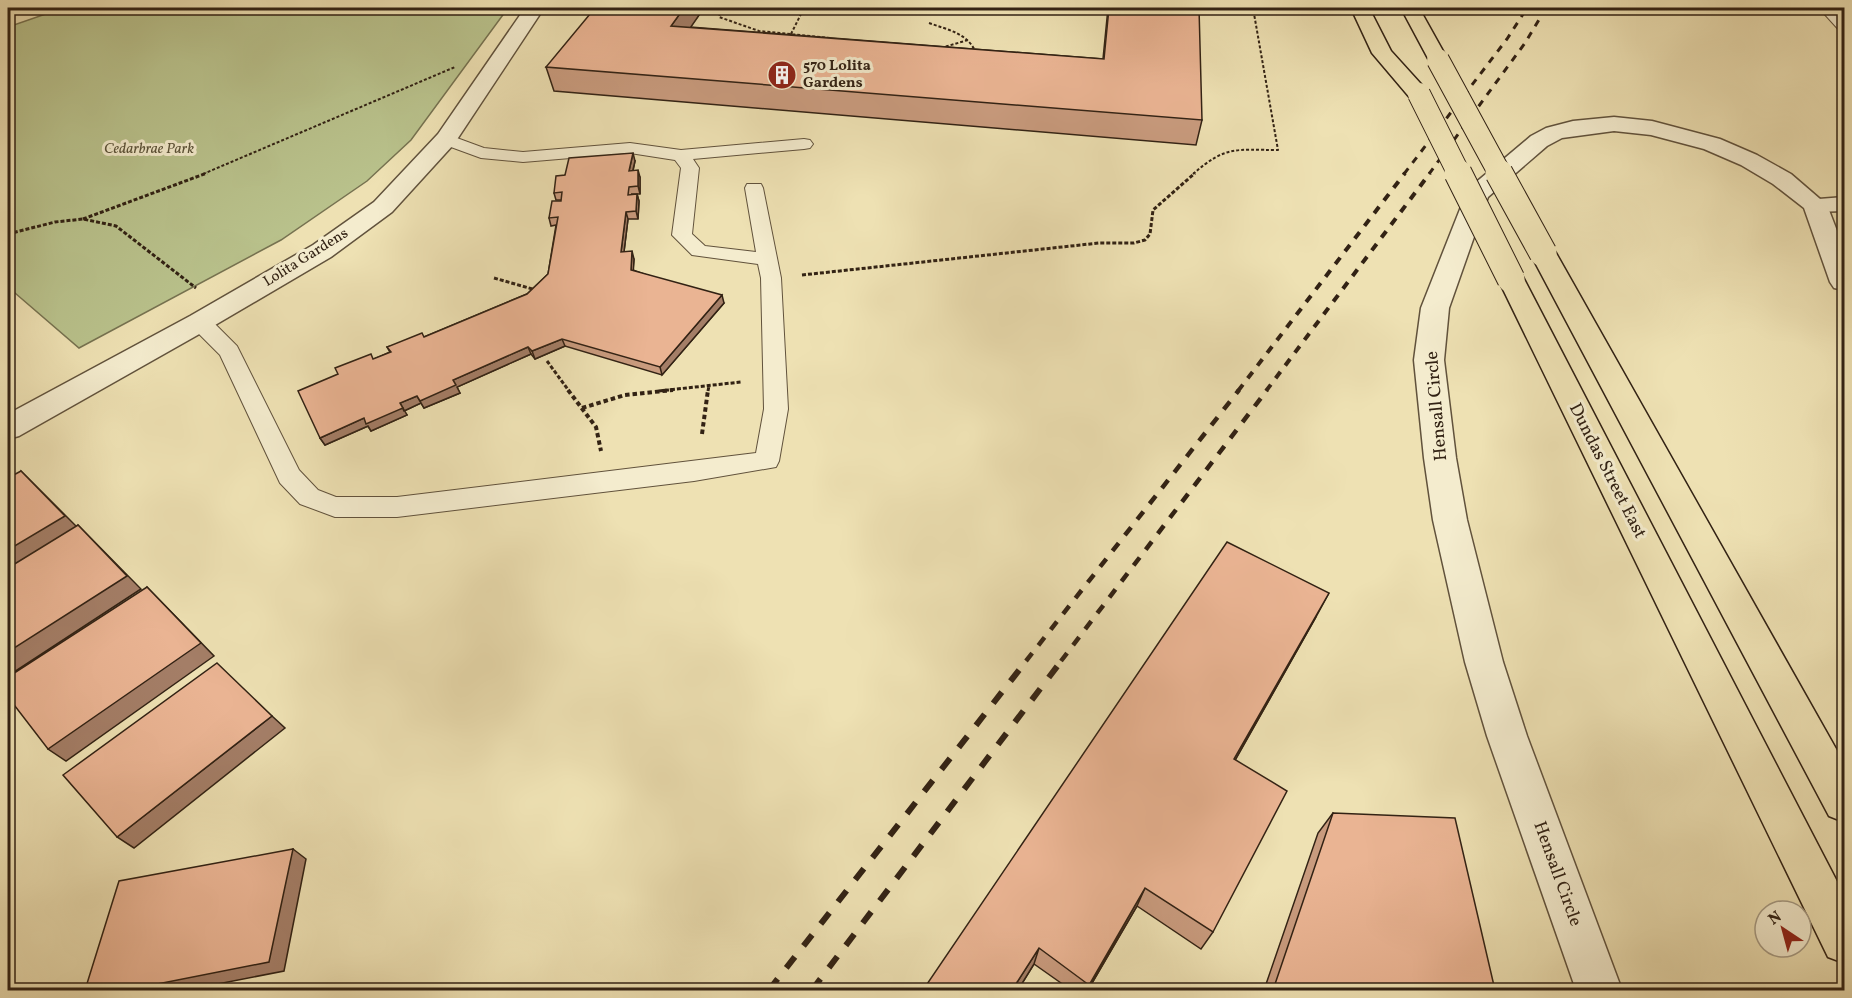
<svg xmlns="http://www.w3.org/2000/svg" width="1852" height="998" viewBox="0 0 1852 998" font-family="Vollkorn,serif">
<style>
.green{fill:#b9c28c;stroke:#767250;stroke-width:1.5}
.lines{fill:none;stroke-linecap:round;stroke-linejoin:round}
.service-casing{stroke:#61523c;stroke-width:2}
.minor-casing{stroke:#61523c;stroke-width:3}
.tertiary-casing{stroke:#61523c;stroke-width:3}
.primary-casing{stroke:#322214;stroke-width:3}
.path-far2{stroke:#322214;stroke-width:2;stroke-dasharray:3 2;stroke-linecap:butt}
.path-far1{stroke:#322214;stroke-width:3;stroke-dasharray:4 2;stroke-linecap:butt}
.path{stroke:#322214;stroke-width:4;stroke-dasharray:4.5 3;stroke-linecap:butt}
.service{fill:#f4ecce;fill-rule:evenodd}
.minor{fill:#f4ecce;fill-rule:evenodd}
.tertiary{fill:#f4ecce;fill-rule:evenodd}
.primary{fill:#eee1b3;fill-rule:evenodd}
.rail-far3{stroke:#322214;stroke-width:3;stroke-dasharray:7 7;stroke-linecap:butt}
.rail-far2{stroke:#322214;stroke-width:4;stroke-dasharray:8 8;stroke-linecap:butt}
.rail-far1{stroke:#322214;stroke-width:4.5;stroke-dasharray:10 10;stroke-linecap:butt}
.rail{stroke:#322214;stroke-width:6;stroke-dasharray:14 14;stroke-linecap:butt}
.primary-bridge-far1-casing{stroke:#322214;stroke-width:24;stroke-linecap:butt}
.primary-bridge-casing{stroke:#322214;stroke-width:29;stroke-linecap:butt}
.primary-bridge-far1{stroke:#eee1b3;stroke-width:22}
.primary-bridge{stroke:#eee1b3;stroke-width:27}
.wall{fill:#c99b7e;stroke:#322214;stroke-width:1.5}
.shaded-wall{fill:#a47e67;stroke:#322214;stroke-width:1.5}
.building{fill:#eab493;stroke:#322214;stroke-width:1.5}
.labels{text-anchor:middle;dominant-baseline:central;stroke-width:6;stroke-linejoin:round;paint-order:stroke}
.far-poi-label{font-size:15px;font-weight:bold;fill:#322214;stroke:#f4ecce;text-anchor:start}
.far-park-label{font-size:15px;font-style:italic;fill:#5a5238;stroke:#f4ecce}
.far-street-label{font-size:15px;fill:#322214;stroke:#f4ecce}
.street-label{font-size:18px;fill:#322214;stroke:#f4ecce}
</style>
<rect width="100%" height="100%" fill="#eee1b3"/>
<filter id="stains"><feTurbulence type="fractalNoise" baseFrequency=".00333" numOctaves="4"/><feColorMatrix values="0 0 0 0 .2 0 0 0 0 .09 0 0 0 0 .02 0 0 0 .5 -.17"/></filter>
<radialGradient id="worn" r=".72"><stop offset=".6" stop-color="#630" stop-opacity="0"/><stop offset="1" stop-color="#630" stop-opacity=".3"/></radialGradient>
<path class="green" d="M63,8H508L411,140L367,181L281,240L79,348L8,287V27Z"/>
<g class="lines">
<g class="service-casing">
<path id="service" d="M1819,8H1834L1844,19V32L1839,30Z
M446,134L484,148L523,152L630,143L681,150L804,139L810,140L813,144L810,148L804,149L693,159L699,168L692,234L705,246L756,252L745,188L747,184H761L763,188L781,278L788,409L779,461L776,467L694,481L397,517H335L300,504L280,483L220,355L192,327L189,322L192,317L200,315L208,317L237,346L299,470L318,490L336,497H397L756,453L764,409L761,278L758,264L692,255L672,235L681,168L675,160L630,153L523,162L481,158L440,143L437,139L440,135Z"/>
</g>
<g class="minor-casing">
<path id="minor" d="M525,8H544L454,144L392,212L331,257L210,328L19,436L8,439V414L190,316L313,245L374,202L438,134Z
M1844,197V211L1815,212L1806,210L1803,205L1806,200Z"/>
</g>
<g class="tertiary-casing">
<path id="tertiary" d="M1614,117L1652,121L1720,139L1757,155L1791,174L1827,205L1844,249V290L1834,288L1830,282L1804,208L1773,184L1741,165L1704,149L1651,135L1614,131L1562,138L1547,146L1488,197L1449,308L1444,360L1456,458L1467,520L1503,662L1527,736L1622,990H1576L1487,736L1465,662L1433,520L1424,458L1414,360L1421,308L1468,189L1531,136L1546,128L1573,121Z"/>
</g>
<g class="primary-casing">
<path id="primary" d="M1351,8H1369L1391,51L1430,94L1427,99L1419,101L1411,99L1372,53Z
M1401,8H1419L1448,60L1445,64L1438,66L1431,64Z
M1543,245L1552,247L1556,253L1844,763V822L1829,816L1530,253L1534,247Z
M1511,271L1521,273L1524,279L1844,895V963L1828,957L1498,279L1501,273Z"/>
</g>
<path class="path-far2" d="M721,8L719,17L759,31L830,38
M929,23C948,30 968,33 976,53
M791,34L804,8
M941,48L968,40
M203,174L455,67
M1193,174C1226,145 1236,150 1278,150L1253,8"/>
<path class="path-far1" d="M83,219L207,173
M8,234L55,222L83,219L116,226L196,288
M802,275L1099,243H1134L1145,240L1150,234L1153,210L1195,173
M494,278L536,290
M547,361L569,391
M659,391L741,382
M708,391L709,386"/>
<path class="path" d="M568,390L596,427L601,451
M582,408L625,395L673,390
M702,434L708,390"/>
<use href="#service" class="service"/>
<use href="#minor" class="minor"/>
<use href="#tertiary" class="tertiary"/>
<use href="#primary" class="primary"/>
<path class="rail-far3" d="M1404,174L1507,39L1527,8
M1429,174L1525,43L1546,8"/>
<path class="rail-far2" d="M1238,391L1405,173
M1266,391L1430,173"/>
<path class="rail-far1" d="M1026,661L1239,390
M1061,661L1267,390"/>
<path class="rail" d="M769,990L1027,660
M812,990L1062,660"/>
<g class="primary-bridge-far1-casing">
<path id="primary-bridge-far1" d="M1438,60L1500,174
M1419,94L1459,174"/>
</g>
<g class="primary-bridge-casing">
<path id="primary-bridge" d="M1458,173L1511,279
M1499,173L1543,253"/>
</g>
<use href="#primary-bridge-far1" class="primary-bridge-far1"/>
<use href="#primary-bridge" class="primary-bridge"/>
</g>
<path class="wall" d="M704,8L690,27L1103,59L1108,8L1202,120L1196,145L554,91L546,67Z
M635,161L633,171L640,177V194H631H637L639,201L638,219H628L624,252L634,259L633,270L724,303L662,375L565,346L535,359L531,354L457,387L460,393L424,408L421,403L404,411L407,415L371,431L368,426L325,445L320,438L374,359L390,352L387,347L424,337L527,294L548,274L556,225L551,226L549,218L561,201V200H556L554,193L565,175Z
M1316,617L1235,760L1213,932L1201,949L1137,906L1088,990H1071L1034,964L1018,990H923Z
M1333,813L1495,990H1264L1318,833Z"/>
<path class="shaded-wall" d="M8,8H25L8,14Z
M684,8H704L675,50L671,26Z
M633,153L635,161L631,178L629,171Z
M638,170L640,177V194L638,186Z
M637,194L639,201L638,219L636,211Z
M626,212L628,219L623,260L621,252Z
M632,251L634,259L633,277L631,270Z
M722,295L724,303L662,375L660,367Z
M562,339L565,346L535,359L532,351Z
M528,347L531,354L457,387L460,393L424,408L420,401L453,380Z
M417,396L421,403L404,411L400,403Z
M403,408L407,415L371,431L368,426L325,445L320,438L364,418Z
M21,471L80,530L8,573V550Z
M78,525L141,589L8,676V652Z
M147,587L214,656L66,761L48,749Z
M1329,593L1316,617L1224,780L1234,759Z
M272,716L285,728L134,848L117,837Z
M293,849L306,859L284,971L187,990H127Z
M1145,888L1137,906L1088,990H1087Z
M1039,948L1034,964L1018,990H1012Z"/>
<path class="building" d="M595,8H684L671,26L1104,59L1109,8H1199L1202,120L546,67Z
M633,153L629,171L638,170V186L629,187L628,195L637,194L636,211L626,212L621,252L632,251L631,270L722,295L660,367L562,339L532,351L528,347L453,380L456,385L420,401L417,396L400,403L403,408L366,424L364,418L320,438L298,391L338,374L335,368L371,354L373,359L391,352L387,347L422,333L424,337L527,294L548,274L558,217L549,218L552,201H561L562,192L554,193L556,176L565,175L569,158Z
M21,471L65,516L8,550V478Z
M78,525L127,576L8,652V568Z
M1227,542L1329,593L1234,759L1287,791L1213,932L1145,888L1089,985L1039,948L1012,990H923Z
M147,587L201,643L48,749L8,697V677Z
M217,663L272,716L117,837L63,775Z
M1333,813L1455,818L1495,990H1273Z
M293,849L269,962L127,990H85L119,881Z"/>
<defs>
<g id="building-disc" transform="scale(1.5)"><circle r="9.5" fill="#8f2418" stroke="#f4ecce"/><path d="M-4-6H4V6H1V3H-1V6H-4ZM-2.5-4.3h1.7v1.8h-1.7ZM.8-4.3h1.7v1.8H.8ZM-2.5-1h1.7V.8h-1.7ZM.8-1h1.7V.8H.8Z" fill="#fff"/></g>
</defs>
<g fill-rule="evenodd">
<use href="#building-disc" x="782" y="75"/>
</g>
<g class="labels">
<g class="far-poi-label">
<text x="803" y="66">570 Lolita<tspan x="803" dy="17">Gardens</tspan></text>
</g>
<g class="far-park-label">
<text x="149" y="149">Cedarbrae Park</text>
</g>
<g class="far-street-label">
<text transform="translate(306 258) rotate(-32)">Lolita Gardens</text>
</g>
<g class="street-label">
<text transform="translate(1437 406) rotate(-95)">Hensall Circle</text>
<text transform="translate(1607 471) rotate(63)">Dundas Street East</text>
<text transform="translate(1557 874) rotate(70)">Hensall Circle</text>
</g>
</g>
<rect width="1852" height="998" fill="none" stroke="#eee1b3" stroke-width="30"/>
<rect x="9" y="9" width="1834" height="980" fill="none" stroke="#322214" stroke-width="3"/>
<rect x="15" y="15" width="1822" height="968" fill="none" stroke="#322214" stroke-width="1.5"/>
<g transform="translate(1783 929) rotate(324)"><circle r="28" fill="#f4ecce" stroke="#a69b84" stroke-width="1.5"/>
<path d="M0-4.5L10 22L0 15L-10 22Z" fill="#8f2418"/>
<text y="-9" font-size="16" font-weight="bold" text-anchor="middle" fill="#322214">N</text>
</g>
<rect width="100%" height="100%" filter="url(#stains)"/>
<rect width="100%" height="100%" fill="url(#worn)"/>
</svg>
